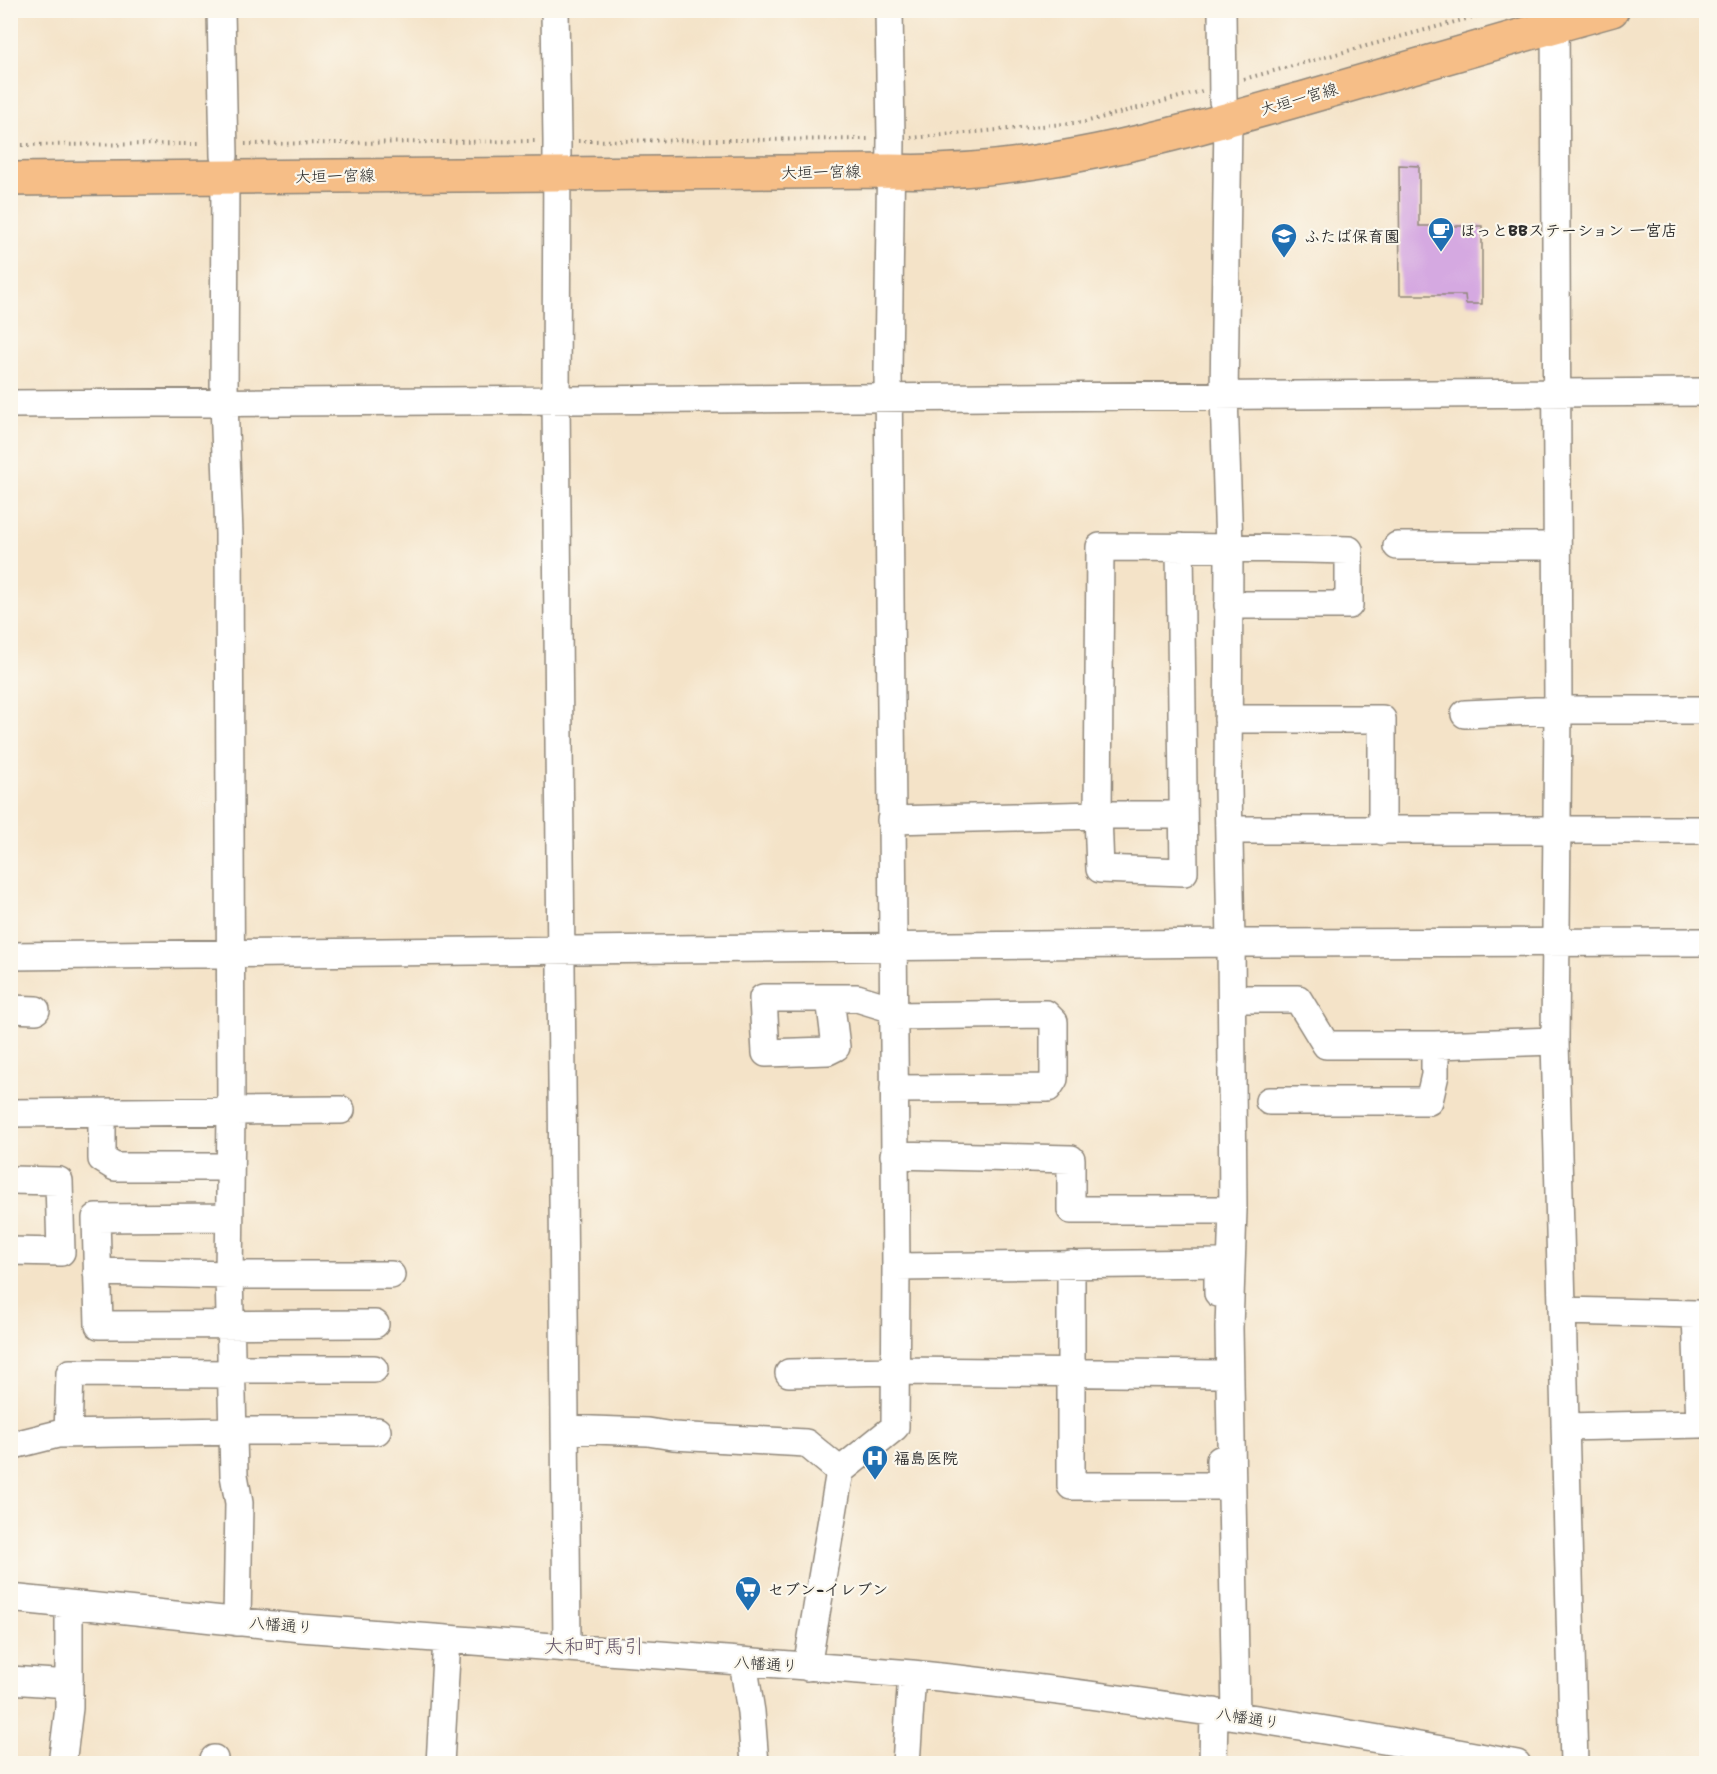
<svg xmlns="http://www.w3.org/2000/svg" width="1717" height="1774" viewBox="0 0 1717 1774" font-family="'Shantell Sans','Klee One',sans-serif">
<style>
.building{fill:#d5a9e1}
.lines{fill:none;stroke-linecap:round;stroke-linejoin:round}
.minor-casing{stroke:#90877a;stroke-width:30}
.major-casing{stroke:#90877a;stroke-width:36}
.path{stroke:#90877a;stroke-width:4;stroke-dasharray:1.5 4.5;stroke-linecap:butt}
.minor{stroke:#fff;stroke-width:27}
.major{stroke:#f6be87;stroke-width:33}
.labels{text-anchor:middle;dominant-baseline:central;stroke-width:4.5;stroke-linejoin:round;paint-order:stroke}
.street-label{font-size:16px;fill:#2b2b2b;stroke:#fbf7ec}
.poi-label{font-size:16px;font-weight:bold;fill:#2b2b2b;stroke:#fbf7ec;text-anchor:start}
.quarter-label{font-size:20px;fill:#66576b;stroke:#fbf7ec}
</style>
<rect width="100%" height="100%" fill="#fbf7ec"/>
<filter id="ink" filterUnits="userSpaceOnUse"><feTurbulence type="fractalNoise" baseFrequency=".0167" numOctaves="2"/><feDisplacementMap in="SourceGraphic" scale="12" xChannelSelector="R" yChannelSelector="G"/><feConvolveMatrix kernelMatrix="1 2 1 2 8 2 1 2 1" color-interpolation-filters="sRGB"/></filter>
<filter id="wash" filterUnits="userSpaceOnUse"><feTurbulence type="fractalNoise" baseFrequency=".008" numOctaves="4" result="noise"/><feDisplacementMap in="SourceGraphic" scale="24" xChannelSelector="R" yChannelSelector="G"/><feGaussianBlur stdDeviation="1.35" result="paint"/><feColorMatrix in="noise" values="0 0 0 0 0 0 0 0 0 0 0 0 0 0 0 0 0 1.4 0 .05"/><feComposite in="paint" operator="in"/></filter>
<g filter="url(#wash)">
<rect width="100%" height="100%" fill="#f4e3c8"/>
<g id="blocks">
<path class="building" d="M1399,165L1419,166V226H1482V304H1466L1465,295H1400Z"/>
</g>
</g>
<g filter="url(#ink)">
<use href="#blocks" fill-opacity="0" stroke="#90877a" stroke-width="1.5"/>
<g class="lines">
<g class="minor-casing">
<path id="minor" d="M221,10L224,156
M555,10L557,141L556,400L567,1647
M1222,10L1223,101
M1555,10L1558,710L1555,1041L1574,1764
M1228,119L1224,396L1229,547L1228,788L1231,943L1233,1210L1229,1328L1236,1716
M225,177L224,403L229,534L231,1112L229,1275L234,1475L239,1503L237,1622
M10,404L1706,392
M1397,546H1557
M1180,547L1184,872L1100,869L1098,815L1100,547C1183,547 1266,548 1349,550V605H1228
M1465,714L1558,710H1706
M1228,719H1382V831
M891,820L1098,815H1183
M1229,830H1706
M10,956L1231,943L1706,942
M830,998L836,1047L828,1051L766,1053L763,998H857L893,1009
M1232,999H1298L1326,1045H1435L1555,1041
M10,1009L36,1010
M893,1016L1046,1014L1054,1022V1079L1048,1088L894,1089
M1269,1101H1429L1435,1075V1045
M10,1113L341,1110
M102,1113V1159L115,1167H229
M894,1155L1071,1159V1210H1233
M10,1180L59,1181L61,1252L10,1251
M229,1217L96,1218L99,1325L375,1324
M1071,1264V1486H1221L1220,1460
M896,1267L1218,1263V1293
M97,1272L229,1275H391
M1562,1311L1696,1314L1700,1424L1565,1427
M231,1369H374
M789,1373L895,1371L1218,1374
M565,1429L648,1432L673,1436L806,1443L840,1471
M68,1434L70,1373L232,1374
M10,1446L58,1434L233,1431H377
M10,1598L301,1628L912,1674C1115,1695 1316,1726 1517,1764
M743,1662L751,1712L755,1764
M807,1667L840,1471L895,1427L896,1267L888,372L891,139L889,10
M10,1680L69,1684
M62,1764L69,1708V1605
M214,1764V1759
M440,1764L447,1639
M906,1764L912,1674
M1213,1764L1214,1712"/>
</g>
<g class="major-casing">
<path id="major" d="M10,179L890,171C1030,176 1167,137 1301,99C1404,69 1508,39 1612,10"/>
</g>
<path class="path" d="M1244,79L1499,10
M911,138L1085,122L1202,91
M578,141L871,139
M245,144L535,141
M10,145L202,144"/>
<use href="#minor" class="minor"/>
<use href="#major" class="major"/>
</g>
</g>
<defs>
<g id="cafe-pin" transform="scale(1.35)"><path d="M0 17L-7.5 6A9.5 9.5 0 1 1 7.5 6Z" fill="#1f6fb2" stroke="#fbf7ec"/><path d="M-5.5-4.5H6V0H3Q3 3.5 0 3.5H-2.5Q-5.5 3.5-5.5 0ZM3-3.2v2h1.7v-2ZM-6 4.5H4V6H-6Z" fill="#fff"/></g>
<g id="school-pin" transform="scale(1.35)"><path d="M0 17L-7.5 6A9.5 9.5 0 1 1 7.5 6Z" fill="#1f6fb2" stroke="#fbf7ec"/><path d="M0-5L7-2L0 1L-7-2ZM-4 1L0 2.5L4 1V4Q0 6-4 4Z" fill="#fff"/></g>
<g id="hospital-pin" transform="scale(1.35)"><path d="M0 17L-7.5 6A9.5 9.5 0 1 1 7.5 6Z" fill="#1f6fb2" stroke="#fbf7ec"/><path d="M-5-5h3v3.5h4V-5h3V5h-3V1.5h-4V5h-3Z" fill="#fff"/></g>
<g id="supermarket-pin" transform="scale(1.35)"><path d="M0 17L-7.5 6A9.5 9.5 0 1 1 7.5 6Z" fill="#1f6fb2" stroke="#fbf7ec"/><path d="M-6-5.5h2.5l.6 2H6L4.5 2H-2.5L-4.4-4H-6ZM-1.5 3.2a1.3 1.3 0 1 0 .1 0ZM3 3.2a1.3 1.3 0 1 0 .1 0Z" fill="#fff"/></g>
</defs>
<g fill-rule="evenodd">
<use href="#cafe-pin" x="1441" y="230"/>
<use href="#school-pin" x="1284" y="236"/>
<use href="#hospital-pin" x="875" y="1458"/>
<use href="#supermarket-pin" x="748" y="1589"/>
</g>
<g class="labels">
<g class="street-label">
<text transform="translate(1299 99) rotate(-16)">大垣一宮線</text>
<text transform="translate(821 172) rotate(-1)">大垣一宮線</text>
<text transform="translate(335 176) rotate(-1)">大垣一宮線</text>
<text transform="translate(281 1625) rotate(5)">八幡通り</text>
<text transform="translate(766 1664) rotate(4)">八幡通り</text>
<text transform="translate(1248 1718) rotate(9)">八幡通り</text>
</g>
<g class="poi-label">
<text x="1460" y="230">ほっとBBステーション 一宮店</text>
<text x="1304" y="236">ふたば保育園</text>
<text x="894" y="1458">福島医院</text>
<text x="768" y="1589">セブン-イレブン</text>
</g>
<g class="quarter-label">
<text x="594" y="1646">大和町馬引</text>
</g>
</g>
<rect width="1717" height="1774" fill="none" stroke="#fbf7ec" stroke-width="36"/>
</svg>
